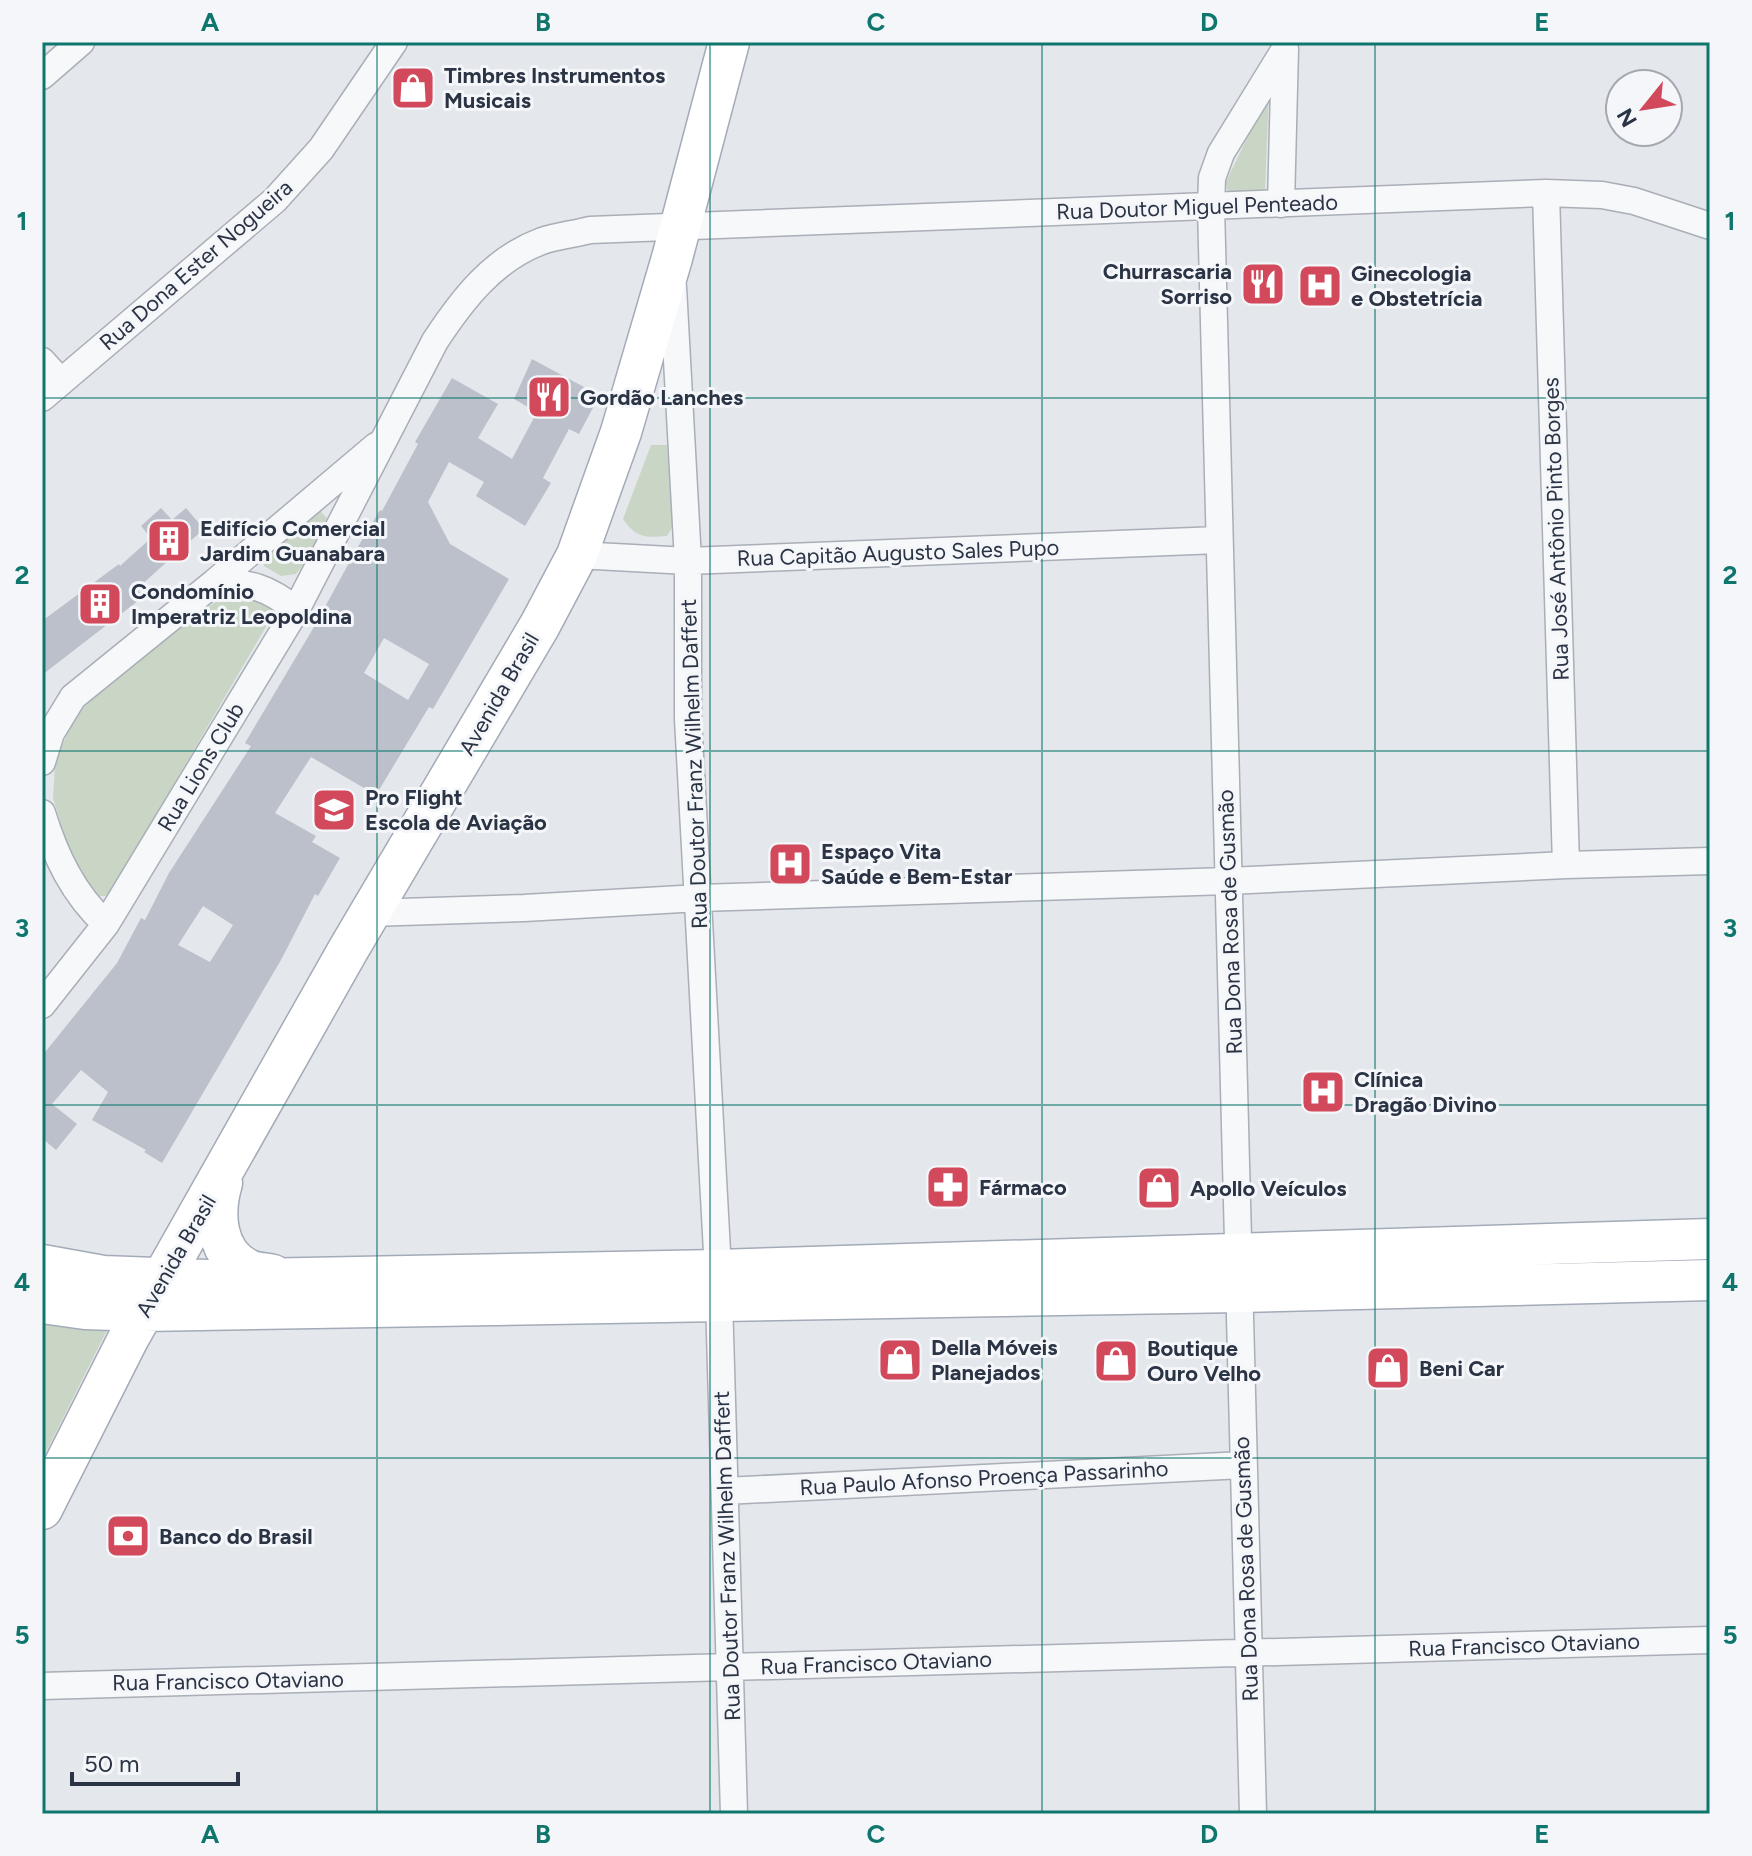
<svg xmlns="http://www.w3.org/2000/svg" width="1752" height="1856" viewBox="0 0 1752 1856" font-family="Figtree,sans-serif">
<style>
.green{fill:#c9d6c5}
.building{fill:#bbc0ca;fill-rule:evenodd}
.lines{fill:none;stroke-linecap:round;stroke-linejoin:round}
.street-casing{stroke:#a9aeb7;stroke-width:29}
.primary-casing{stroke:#a3abb8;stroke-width:43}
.street{stroke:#f7f8fa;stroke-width:26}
.primary{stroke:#fff;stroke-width:40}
.grid{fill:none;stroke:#0f766e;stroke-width:2;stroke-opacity:0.55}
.labels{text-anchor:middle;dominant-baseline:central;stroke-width:6;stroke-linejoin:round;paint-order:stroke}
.poi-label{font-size:22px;font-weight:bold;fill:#2b3445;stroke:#f4f6f9;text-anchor:start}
.street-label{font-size:22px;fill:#2b3445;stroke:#f4f6f9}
.neatline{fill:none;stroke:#0f766e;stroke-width:3}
.grid-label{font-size:26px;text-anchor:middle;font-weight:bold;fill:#0f766e}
</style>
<rect width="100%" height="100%" fill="#e4e7ec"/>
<path class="green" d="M1269,92L1265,189C1256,195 1237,194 1227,190L1226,182Z
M651,445H667L673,526L667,536C646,538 636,538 623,519Z
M319,510L327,518C319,538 310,558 296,574L281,576L264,566L262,554Z
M236,592L270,599L274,613L116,883L106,896H96L89,889L67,844L53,798L55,765L73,718L114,679L170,633L214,603Z
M42,1310L108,1328L42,1460Z"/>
<path class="building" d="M532,359L584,387L579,395L595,404L579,434L569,429L543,478L551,483L525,526L476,496L484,482L449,462L428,502L450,544L509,579L433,709L429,707L376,795L311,757L275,813L316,836L312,842L340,858L318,896L315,894L281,960L162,1163L144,1152L146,1150L92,1120L108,1092L81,1070L52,1104L77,1124L56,1150L42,1138V1056L117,963L141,918L145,920L169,873L251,746L245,743L314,627L356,550L380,510L382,511L418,444L415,442L452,378L498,404L478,438L512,459L537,412L514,399ZM384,638L429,664L408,700L364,673ZM203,906L233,925L210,962L178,945Z
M161,508L172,520L186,508L204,529L187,544L182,556L171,558L137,589L143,597L42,675V621L119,564L120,566L151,538L141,526Z"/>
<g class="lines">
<g class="street-casing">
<path id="street" d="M42,76L81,42
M1546,193L1566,865
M1281,204L1285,49
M673,287L688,561V719L718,1270
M42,361L61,382
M42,398L275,200L321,149L394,42
M577,555L688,561L1219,540
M215,582L376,446
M42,762L51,733L73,697L215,582C251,583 268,587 296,610
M42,813C55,855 73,894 106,924
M370,913L524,908L699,898L1228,881L1566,865L1710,861
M42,1005L106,924L296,610L435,341C462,300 493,259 542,241C557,236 575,234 590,230L1546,193L1602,195L1634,201L1710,226
M719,1299L734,1814
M725,1491L1243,1465
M42,1686L1710,1640
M1253,1814L1211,207L1212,178L1221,153L1285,49"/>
</g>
<g class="primary-casing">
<path id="primary" d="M222,1183C213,1213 215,1253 247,1269C254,1273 265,1273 273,1275
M42,1265L103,1276L208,1280L718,1270L1710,1239
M42,1303L85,1309L144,1311L1239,1292L1710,1280
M42,1509L128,1339L348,950L540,625L577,555L621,432L672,258L729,42"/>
</g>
<use href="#street" class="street"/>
<use href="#primary" class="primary"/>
</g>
<path class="grid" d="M377,42V1814M710,42V1814M1042,42V1814M1375,42V1814M42,398H1710M42,751H1710M42,1105H1710M42,1458H1710"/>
<defs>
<g id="shop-square" transform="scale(2.3)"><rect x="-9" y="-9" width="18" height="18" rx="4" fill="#d1495b" stroke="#f4f6f9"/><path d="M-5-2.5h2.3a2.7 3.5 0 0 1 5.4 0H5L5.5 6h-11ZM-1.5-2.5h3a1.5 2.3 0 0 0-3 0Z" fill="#fff"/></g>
<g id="restaurant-square" transform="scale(2.3)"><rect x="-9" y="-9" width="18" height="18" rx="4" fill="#d1495b" stroke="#f4f6f9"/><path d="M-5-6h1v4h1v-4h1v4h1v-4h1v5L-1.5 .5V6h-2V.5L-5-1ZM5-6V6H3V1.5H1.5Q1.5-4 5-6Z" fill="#fff"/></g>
<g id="hospital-square" transform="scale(2.3)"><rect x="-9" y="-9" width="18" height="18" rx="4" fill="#d1495b" stroke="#f4f6f9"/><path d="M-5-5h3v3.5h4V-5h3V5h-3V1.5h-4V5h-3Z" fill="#fff"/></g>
<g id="building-square" transform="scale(2.3)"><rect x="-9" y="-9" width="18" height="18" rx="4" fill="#d1495b" stroke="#f4f6f9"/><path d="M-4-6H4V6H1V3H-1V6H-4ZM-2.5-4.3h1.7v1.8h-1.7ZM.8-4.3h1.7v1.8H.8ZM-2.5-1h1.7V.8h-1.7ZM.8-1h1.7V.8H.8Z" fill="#fff"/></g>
<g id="university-square" transform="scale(2.3)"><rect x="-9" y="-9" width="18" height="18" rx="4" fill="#d1495b" stroke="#f4f6f9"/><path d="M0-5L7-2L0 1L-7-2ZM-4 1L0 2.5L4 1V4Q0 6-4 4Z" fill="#fff"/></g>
<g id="pharmacy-square" transform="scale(2.3)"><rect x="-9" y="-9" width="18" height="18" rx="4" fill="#d1495b" stroke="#f4f6f9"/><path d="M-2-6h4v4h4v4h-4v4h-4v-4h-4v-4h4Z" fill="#fff"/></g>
<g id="bank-square" transform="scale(2.3)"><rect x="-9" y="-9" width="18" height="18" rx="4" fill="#d1495b" stroke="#f4f6f9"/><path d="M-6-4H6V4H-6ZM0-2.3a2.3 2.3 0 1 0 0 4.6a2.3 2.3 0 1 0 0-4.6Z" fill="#fff"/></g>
</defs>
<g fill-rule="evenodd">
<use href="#shop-square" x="413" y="88"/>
<use href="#restaurant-square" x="1263" y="284"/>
<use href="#hospital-square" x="1320" y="286"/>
<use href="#restaurant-square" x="549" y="397"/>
<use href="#building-square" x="169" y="541"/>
<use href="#building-square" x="100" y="604"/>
<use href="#university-square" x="334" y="810"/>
<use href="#hospital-square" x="790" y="864"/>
<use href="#hospital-square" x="1323" y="1092"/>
<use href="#pharmacy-square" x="948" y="1187"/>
<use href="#shop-square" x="1159" y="1188"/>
<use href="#shop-square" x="900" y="1360"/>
<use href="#shop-square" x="1116" y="1361"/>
<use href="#shop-square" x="1388" y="1368"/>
<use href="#bank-square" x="128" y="1536"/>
</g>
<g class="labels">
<g class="poi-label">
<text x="444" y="75">Timbres Instrumentos<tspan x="444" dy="25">Musicais</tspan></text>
<text x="1232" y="271" text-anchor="end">Churrascaria<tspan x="1232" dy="25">Sorriso</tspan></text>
<text x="1351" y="273">Ginecologia<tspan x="1351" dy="25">e Obstetrícia</tspan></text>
<text x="580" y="397">Gordão Lanches</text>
<text x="200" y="528">Edifício Comercial<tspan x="200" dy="25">Jardim Guanabara</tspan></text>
<text x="131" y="591">Condomínio<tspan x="131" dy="25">Imperatriz Leopoldina</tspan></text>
<text x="365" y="797">Pro Flight<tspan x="365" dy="25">Escola de Aviação</tspan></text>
<text x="821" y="851">Espaço Vita<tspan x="821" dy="25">Saúde e Bem-Estar</tspan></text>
<text x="1354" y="1079">Clínica<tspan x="1354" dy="25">Dragão Divino</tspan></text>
<text x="979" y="1187">Fármaco</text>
<text x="1190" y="1188">Apollo Veículos</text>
<text x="931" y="1347">Della Móveis<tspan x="931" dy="25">Planejados</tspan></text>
<text x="1147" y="1348">Boutique<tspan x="1147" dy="25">Ouro Velho</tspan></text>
<text x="1419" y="1368">Beni Car</text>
<text x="159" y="1536">Banco do Brasil</text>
</g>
<g class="street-label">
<text transform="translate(1197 207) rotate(-2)">Rua Doutor Miguel Penteado</text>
<text transform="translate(196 265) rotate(-41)">Rua Dona Ester Nogueira</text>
<text transform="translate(1556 529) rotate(-92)">Rua José Antônio Pinto Borges</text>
<text transform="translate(898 553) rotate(-2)">Rua Capitão Augusto Sales Pupo</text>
<text transform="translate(499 694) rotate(-60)">Avenida Brasil</text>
<text transform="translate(694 764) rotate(-92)">Rua Doutor Franz Wilhelm Daffert</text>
<text transform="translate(201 767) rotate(-59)">Rua Lions Club</text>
<text transform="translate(1230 922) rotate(-92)">Rua Dona Rosa de Gusmão</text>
<text transform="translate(176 1256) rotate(-60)">Avenida Brasil</text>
<text transform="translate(984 1478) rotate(-3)">Rua Paulo Afonso Proença Passarinho</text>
<text transform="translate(727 1556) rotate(-92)">Rua Doutor Franz Wilhelm Daffert</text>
<text transform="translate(1246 1569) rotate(-92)">Rua Dona Rosa de Gusmão</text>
<text transform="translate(1524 1645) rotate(-2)">Rua Francisco Otaviano</text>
<text transform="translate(876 1663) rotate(-2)">Rua Francisco Otaviano</text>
<text transform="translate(228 1681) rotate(-1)">Rua Francisco Otaviano</text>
</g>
</g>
<rect width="1752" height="1856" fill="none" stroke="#f4f6f9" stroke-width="88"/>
<g transform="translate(1644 108) rotate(240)"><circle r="38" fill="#f4f6f9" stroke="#a4a8b1" stroke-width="2"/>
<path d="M0-6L14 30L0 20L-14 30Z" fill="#d1495b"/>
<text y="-12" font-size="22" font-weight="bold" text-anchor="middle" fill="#2b3445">N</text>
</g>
<path d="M72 1772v12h166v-12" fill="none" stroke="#2b3445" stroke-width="4"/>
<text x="84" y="1772" font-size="24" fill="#2b3445" stroke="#f4f6f9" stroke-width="6" paint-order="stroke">50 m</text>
<rect x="44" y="44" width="1664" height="1768" class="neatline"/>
<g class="grid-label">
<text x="210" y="31">A</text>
<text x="543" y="31">B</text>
<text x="876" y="31">C</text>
<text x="1209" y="31">D</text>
<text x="1542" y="31">E</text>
<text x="22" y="230">1</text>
<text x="1730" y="230">1</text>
<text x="22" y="584">2</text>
<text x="1730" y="584">2</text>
<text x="22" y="937">3</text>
<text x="1730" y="937">3</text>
<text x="22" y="1291">4</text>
<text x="1730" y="1291">4</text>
<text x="22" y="1644">5</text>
<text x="1730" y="1644">5</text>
<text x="210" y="1843">A</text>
<text x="543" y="1843">B</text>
<text x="876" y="1843">C</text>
<text x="1209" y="1843">D</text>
<text x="1542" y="1843">E</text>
</g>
</svg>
